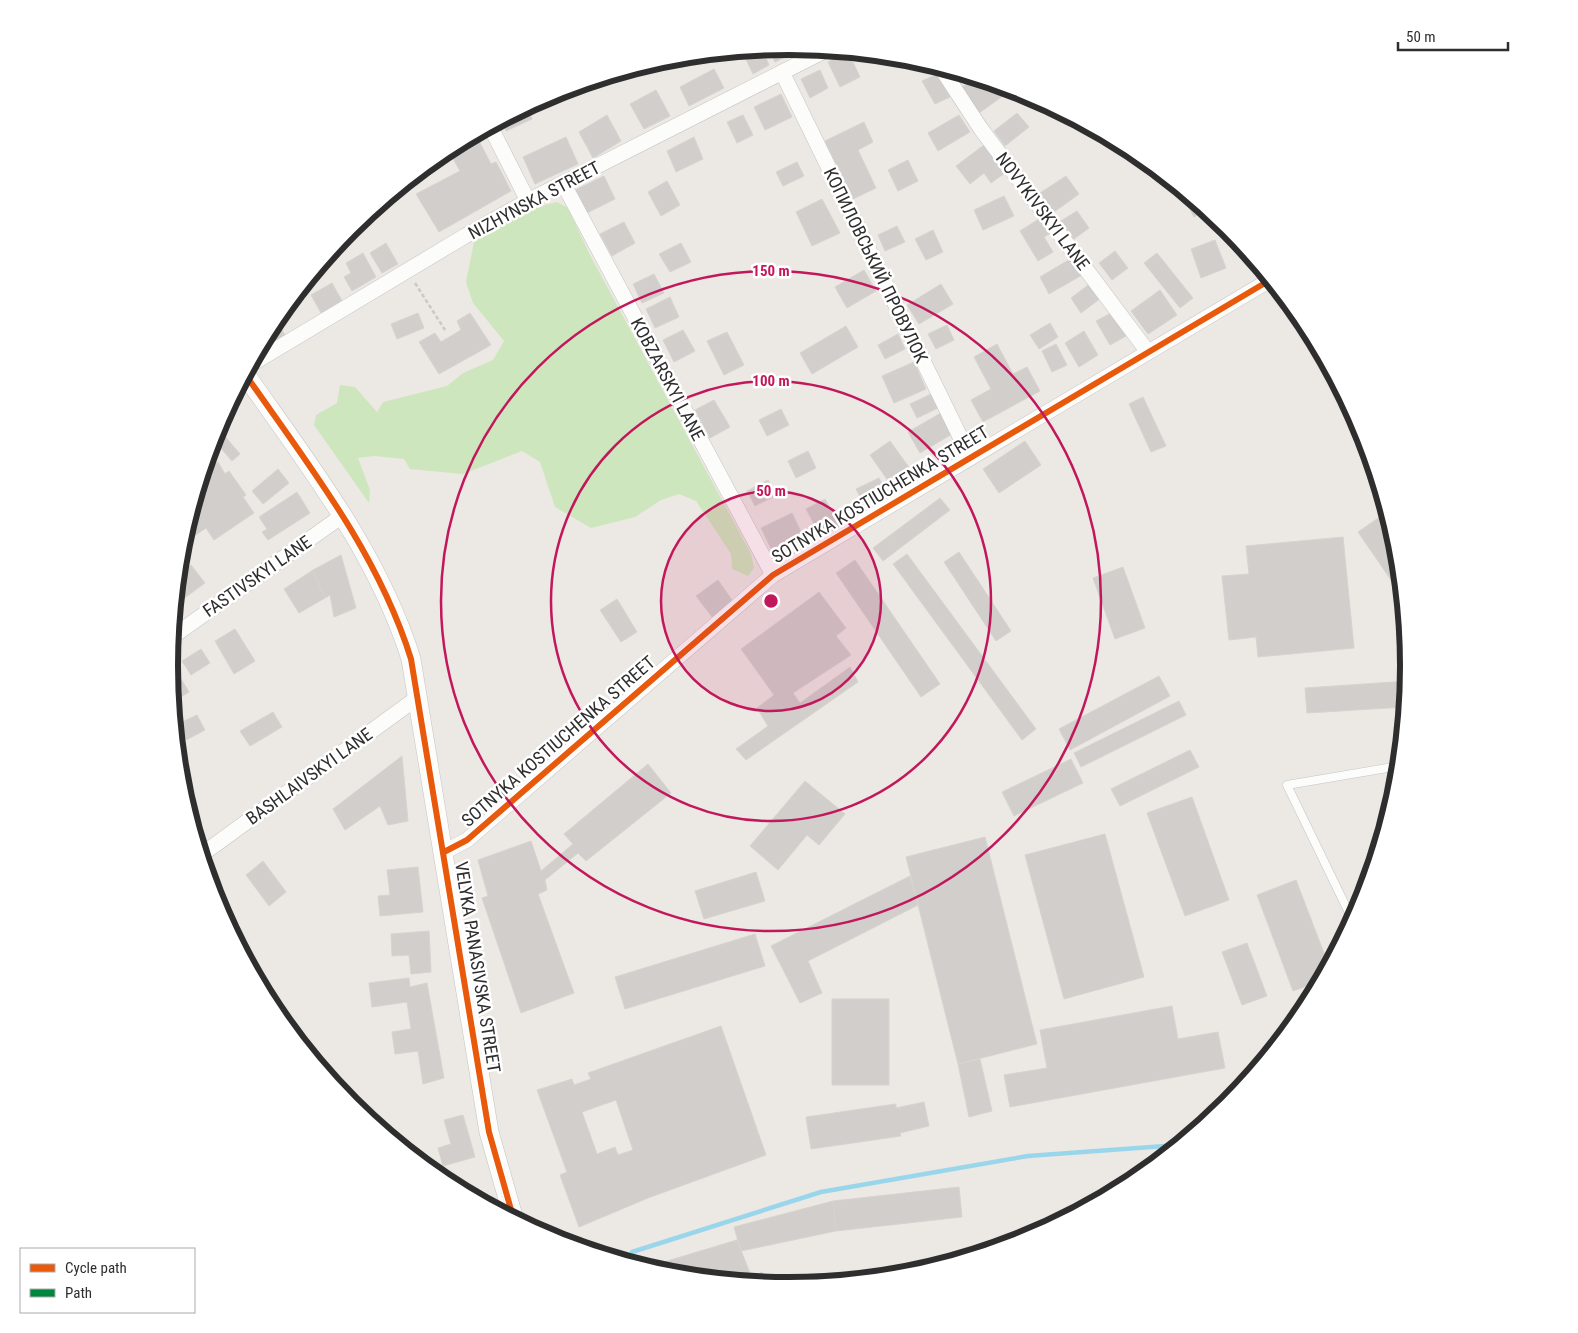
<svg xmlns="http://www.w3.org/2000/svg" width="1578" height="1333" viewBox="0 0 1578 1333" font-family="'Roboto Condensed',sans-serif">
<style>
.green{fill:#cee6be}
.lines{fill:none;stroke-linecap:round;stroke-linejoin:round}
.stream{stroke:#99d6ec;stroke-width:4.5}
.building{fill:#d1cecb;stroke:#d7d4d0;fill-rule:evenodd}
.service-casing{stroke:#c5c4c5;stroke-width:9}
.minor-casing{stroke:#c5c4c5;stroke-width:16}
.tertiary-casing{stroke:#c5c4c5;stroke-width:20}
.path{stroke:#c9c9c8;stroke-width:2.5;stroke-dasharray:4 2.5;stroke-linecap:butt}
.service{stroke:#fcfcfb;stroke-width:8}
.minor{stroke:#fcfcfb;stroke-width:15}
.tertiary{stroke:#fcfcfb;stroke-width:19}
.tram{stroke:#dfdfe1;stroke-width:1}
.quiet{stroke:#00873e;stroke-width:5;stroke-dasharray:10 5;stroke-linecap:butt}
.cycleway-casing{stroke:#fff;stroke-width:9}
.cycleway{stroke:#e8590c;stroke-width:6}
.ring{fill:none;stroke:#c2185b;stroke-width:2.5}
.labels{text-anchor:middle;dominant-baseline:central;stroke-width:5;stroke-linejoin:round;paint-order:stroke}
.street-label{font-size:18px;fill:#2e2e2e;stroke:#fff}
.rim{fill:none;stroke:#2e2e2e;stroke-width:6}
.centre{fill:#c2185b;stroke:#fff;stroke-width:2.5}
.ring-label{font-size:15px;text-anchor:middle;font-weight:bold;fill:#c2185b;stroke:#fff;stroke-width:5;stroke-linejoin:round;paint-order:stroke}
</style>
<rect width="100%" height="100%" fill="#ece8e4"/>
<path class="green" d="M557,202L568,208L590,255L751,554L754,568L748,576L732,569L731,554L696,501L679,494L661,500L635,517L591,528L555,507L540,462L522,451L463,474L410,469L404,459L374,456L358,458L370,490L369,503L314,425L316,415L337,403L340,385L355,387L377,412L383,402L447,386L463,373L493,360L504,341L473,303L466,282L474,242L492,228L533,208Z"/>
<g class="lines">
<path class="stream" d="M632,1252L821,1192L1028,1156L1179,1145"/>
</g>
<path class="building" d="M789,46L802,48L775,62L768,48Z
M762,49L769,65L753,74L743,53L748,50Z
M848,52L860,77L840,87L828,62Z
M877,55L898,57L882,65Z
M647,65L648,68L626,79L622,72Z
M714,69L724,88L689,106L680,87Z
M820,70L828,88L810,98L801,79Z
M937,74L950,97L935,104L922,81Z
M975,78L1008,88L1010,91L979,113L962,87Z
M584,84L585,87L568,96L565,89Z
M656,90L670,116L644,129L630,104Z
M781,94L792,117L765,130L754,107Z
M527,107L532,119L506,131L502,120Z
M1017,113L1029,127L1005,146L994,131Z
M607,115L621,141L593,158L579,132Z
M743,115L753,135L737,143L727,122Z
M959,115L970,132L938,151L928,133Z
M864,122L873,142L858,150L876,188L853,199L825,141Z
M566,137L578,164L535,184L523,157Z
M694,137L703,159L676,172L667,151Z
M478,139L491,164L496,162L511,191L439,232L416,194L460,171L450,153Z
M984,145L1005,173L991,183L984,173L970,184L956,166Z
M908,160L918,181L898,191L888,170Z
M797,162L804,176L783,186L776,172Z
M604,176L615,199L587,213L575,190Z
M1066,176L1079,194L1054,212L1040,193Z
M667,181L680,205L661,216L648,192Z
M1179,188L1206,210L1194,217Z
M1004,196L1014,216L983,230L974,210Z
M822,199L840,233L812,246L796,212Z
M1077,211L1089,228L1074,239L1061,221Z
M1042,217L1052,232L1044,237L1053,252L1038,261L1020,231Z
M624,222L635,243L612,256L600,234Z
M897,226L905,242L885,251L878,235Z
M933,230L943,252L926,260L915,239Z
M1215,240L1226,268L1201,278L1191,249Z
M386,243L398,264L382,273L370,253Z
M681,243L691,262L670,272L659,254Z
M1115,251L1128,268L1112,280L1099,263Z
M363,253L376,277L352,291L344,277L351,273L346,263Z
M1157,253L1193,298L1180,308L1144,263Z
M1072,258L1082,275L1049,294L1040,277Z
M864,270L876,291L847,308L835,287Z
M654,274L664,293L642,303L633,284Z
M332,283L342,301L321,313L311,295Z
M1091,283L1101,298L1081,313L1071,298Z
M941,284L953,304L919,324L907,305Z
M1160,290L1177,315L1148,334L1131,311Z
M670,297L679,317L655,328L646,309Z
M1113,312L1126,336L1110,345L1096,321Z
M418,313L424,328L397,339L391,324Z
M470,313L491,345L439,374L419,342L435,333L441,342L461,330L457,321Z
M275,319L285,335L262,350L260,346Z
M1050,323L1058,337L1039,349L1030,335Z
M947,325L954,340L936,349L928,334Z
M846,326L858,347L812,374L800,353Z
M683,330L695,351L674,362L663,340Z
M1084,331L1098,355L1079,367L1065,343Z
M727,332L744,365L724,375L707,341Z
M898,334L905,349L885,359L878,345Z
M997,344L1013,374L1027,367L1040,391L983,422L971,400L991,389L974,357Z
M1056,344L1067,365L1052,372L1042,351Z
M914,362L926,389L894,403L882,376Z
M931,394L938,408L917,418L910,404Z
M1143,397L1166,446L1151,452L1129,404Z
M714,400L730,427L710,438L695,410Z
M781,409L789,425L767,436L759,420Z
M941,413L952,434L920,453L908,432Z
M217,427L240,454L232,461L213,439Z
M890,441L911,470L891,485L870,455Z
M1025,441L1041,465L999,493L983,469Z
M808,451L816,468L796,478L788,461Z
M218,462L225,474L229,471L246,495L243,497L254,513L214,540L206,528L181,545L203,472Z
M278,469L289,483L263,504L252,491Z
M879,478L887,494L864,505L856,489Z
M768,480L777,495L755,506L747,491Z
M297,492L310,513L268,540L262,532L267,529L259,517Z
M940,498L950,510L883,561L873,548Z
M825,499L841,527L821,537L806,509Z
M1387,512L1397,546L1402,596L1358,532Z
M792,513L802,534L771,549L761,528Z
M1343,537L1354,648L1258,657L1256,637L1229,640L1222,576L1249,574L1246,546Z
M959,552L1011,631L996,641L944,562Z
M907,554L1036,729L1022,740L893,564Z
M341,555L356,608L334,617L330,595L325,598L313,570Z
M855,560L940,684L921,697L836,573Z
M191,565L205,583L175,605L178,575Z
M1123,567L1145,628L1115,639L1093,578Z
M313,570L325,598L299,613L284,589Z
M718,580L734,603L712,617L696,596Z
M819,592L846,628L836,636L851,655L793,693L800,703L850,667L858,682L746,760L736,749L768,726L757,708L774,695L741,649Z
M617,599L637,632L621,642L600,610Z
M235,629L255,661L234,674L215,641Z
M201,649L210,663L191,675L182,661Z
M173,666L189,692L172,702L169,668Z
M1159,676L1170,696L1070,750L1059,729Z
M1408,681L1405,707L1307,713L1305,688Z
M1179,701L1186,715L1081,767L1074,753Z
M273,712L282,727L250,746L240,731Z
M197,715L205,730L186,740L178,724Z
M1190,750L1199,767L1120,806L1111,789Z
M402,756L408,821L388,825L380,806L345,830L333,809Z
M1071,759L1083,783L1014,816L1002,792Z
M648,764L671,793L586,861L578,853L545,880L547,890L538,894L574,993L521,1013L482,898L488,896L478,860L531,841L541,871L573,844L564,834Z
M805,781L845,814L819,845L807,835L778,870L750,846Z
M1192,797L1229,900L1185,916L1147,813Z
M1105,834L1144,977L1064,999L1025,855Z
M985,837L1037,1044L958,1064L906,857Z
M263,861L286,892L269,906L246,875Z
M418,867L423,912L380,916L378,896L390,895L387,870Z
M756,872L765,901L704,919L695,891Z
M910,876L918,905L808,961L822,993L800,1003L771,946Z
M1296,880L1329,966L1321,981L1293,991L1257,895Z
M429,931L431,972L411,974L409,955L392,956L391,934Z
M755,934L765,966L625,1009L615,977Z
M1247,943L1267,996L1242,1005L1222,952Z
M409,978L410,987L427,983L444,1078L423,1084L418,1051L395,1054L392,1032L411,1029L407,1002L372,1007L369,983Z
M832,999H889V1085H832Z
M1172,1006L1178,1039L1218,1032L1225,1068L1010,1107L1004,1075L1047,1068L1040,1030Z
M721,1026L766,1155L648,1198L579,1227L560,1175L567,1172L537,1090L572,1079L574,1085L591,1079L588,1073ZM616,1100L633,1150L618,1155L615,1147L597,1154L582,1112Z
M1271,1052L1259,1067L1256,1056Z
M980,1059L992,1111L969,1117L958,1064Z
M924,1102L929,1126L900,1133L901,1136L811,1149L806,1117L896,1104V1108Z
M463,1115L475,1157L443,1166L438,1148L451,1144L444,1120Z
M1139,1178L1133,1182L1111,1194L1110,1182Z
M959,1187L962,1217L836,1231L833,1201Z
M833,1201L836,1231L741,1251L734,1227Z
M737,1240L750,1273L728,1281L668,1275L644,1268Z
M761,1272L784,1286L755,1283Z"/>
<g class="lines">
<g class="service-casing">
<path id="service" d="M1353,921L1287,785L1399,766"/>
</g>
<g class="minor-casing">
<path id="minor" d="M941,68L981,129L1148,352
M782,72L970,457
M490,126L528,201
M563,183L773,575
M250,365L465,236L528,201L826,50
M172,637L342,516
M444,852L467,840L773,575L1270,280
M201,855L417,698"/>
</g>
<g class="tertiary-casing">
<path id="tertiary" d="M245,374C308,464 378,553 411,659L489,1132L514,1220"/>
</g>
<path class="path" d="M415,283L445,330"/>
<use href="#service" class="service"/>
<use href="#minor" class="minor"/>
<use href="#tertiary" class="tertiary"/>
<path class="tram" d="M247,370C310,462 382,550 414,658L493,1133L519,1222
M419,731L467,1017
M491,1152L506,1208"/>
<path class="quiet" d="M235,393L242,398"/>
<g class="cycleway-casing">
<path id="cycleway" d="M245,374C308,464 378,553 411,659L489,1132L514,1220
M444,852L467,840L773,575L1270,280"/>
</g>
<use href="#cycleway" class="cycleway"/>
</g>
<circle cx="771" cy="601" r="110" fill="#c2185b" fill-opacity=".12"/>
<g class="ring">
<circle cx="771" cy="601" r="110"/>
<circle cx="771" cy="601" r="220"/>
<circle cx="771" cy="601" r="330"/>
</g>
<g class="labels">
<g class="street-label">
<text transform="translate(534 200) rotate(-28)">NIZHYNSKA STREET</text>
<text transform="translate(1043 211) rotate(53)">NOVYKIVSKYI LANE</text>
<text transform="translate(876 265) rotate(64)">КОПИЛОВСЬКИЙ ПРОВУЛОК</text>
<text transform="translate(668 379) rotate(62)">KOBZARSKYI LANE</text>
<text transform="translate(880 494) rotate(-31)">SOTNYKA KOSTIUCHENKA STREET</text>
<text transform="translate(257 576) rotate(-35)">FASTIVSKYI LANE</text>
<text transform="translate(558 741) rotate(-41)">SOTNYKA KOSTIUCHENKA STREET</text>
<text transform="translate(309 776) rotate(-36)">BASHLAIVSKYI LANE</text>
<text transform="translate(478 967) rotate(81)">VELYKA PANASIVSKA STREET</text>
</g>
</g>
<path d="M0 0H1578V1333H0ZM178 666a611 611 0 1 1 1222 0a611 611 0 1 1-1222 0Z" fill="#fff" fill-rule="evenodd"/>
<path class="rim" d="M178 666a611 611 0 1 1 1222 0a611 611 0 1 1-1222 0Z"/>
<circle cx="771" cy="601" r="8" class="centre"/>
<g class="ring-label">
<text x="771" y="276">150 m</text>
<text x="771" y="386">100 m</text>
<text x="771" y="496">50 m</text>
</g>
<rect x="20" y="1248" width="175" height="65" fill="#ffffff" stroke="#ababab"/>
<rect x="30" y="1264" width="25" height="8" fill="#e8590c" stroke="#ababab"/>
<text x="65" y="1273" font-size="15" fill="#2e2e2e">Cycle path</text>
<rect x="30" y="1289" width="25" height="8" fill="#00873e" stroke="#ababab"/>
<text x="65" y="1298" font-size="15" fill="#2e2e2e">Path</text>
<path d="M1398 42v8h110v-8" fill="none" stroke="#2e2e2e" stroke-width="2.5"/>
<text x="1406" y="42" font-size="15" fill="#2e2e2e" stroke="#ffffff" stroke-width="4" paint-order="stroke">50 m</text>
</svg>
